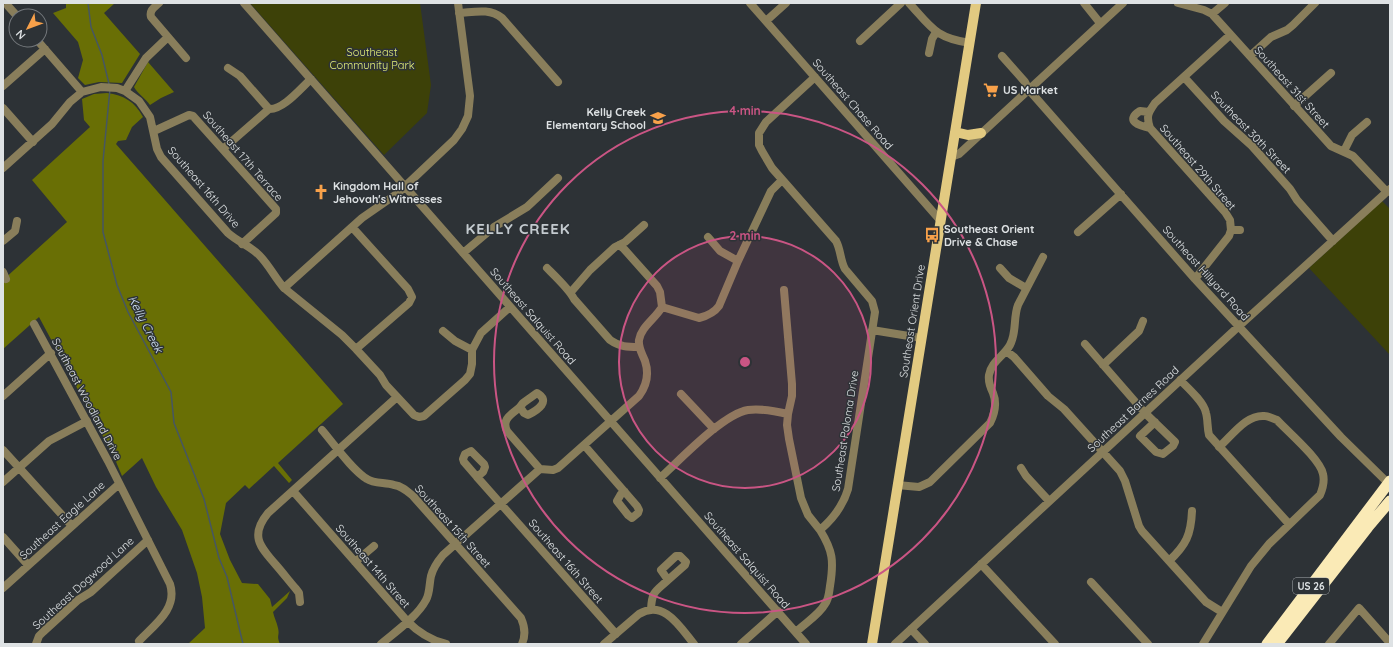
<svg xmlns="http://www.w3.org/2000/svg" width="1393" height="647" viewBox="0 0 1393 647" font-family="Quicksand,sans-serif">
<style>
.green{fill:#3d4108}
.forest{fill:#696f05}
.lines{fill:none;stroke-linecap:round;stroke-linejoin:round}
.stream{stroke:#465663;stroke-width:1.5}
.minor{stroke:#897e5b;stroke-width:8}
.major{stroke:#e2ca81;stroke-width:10}
.highway{stroke:#faeab6;stroke-width:11}
.ring{fill:none;stroke:#ca5584;stroke-width:2}
.labels{text-anchor:middle;dominant-baseline:central;stroke-width:3;stroke-linejoin:round;paint-order:stroke}
.shield{fill:#2d3236;stroke:#a9adb0;stroke-width:1}
.shield-label{font-size:10px;font-weight:bold;fill:#dee2e4}
.park-label{font-size:11px;fill:#e3ee76;stroke:#2d3236}
.street-label{font-size:11px;fill:#dee2e4;stroke:#2d3236}
.poi-label{font-size:11px;font-weight:bold;fill:#dee2e4;stroke:#2d3236;text-anchor:start}
.water-label{font-size:12px;font-style:italic;fill:#d0e1f2;stroke:#2d3236}
.district-label{font-size:15px;font-weight:bold;letter-spacing:1px;fill:#c3cacf;stroke:#2d3236}
.centre{fill:#ca5584;stroke:#2d3236;stroke-width:2}
.ring-label{font-size:12px;text-anchor:middle;font-weight:bold;fill:#ca5584;stroke:#2d3236;stroke-width:3;stroke-linejoin:round;paint-order:stroke}
</style>
<rect width="100%" height="100%" fill="#2d3236"/>
<path class="green" d="M250,3H420L431,85L427,113L384,155Z
M1382,201L1390,209V355L1309,268Z"/>
<path class="forest" d="M66,3H115L104,13L140,54L122,83L99,82L85,85L78,78L83,60L78,42L53,13L66,8Z
M148,62L174,92L161,98L150,105C146,99 137,93 134,87Z
M107,93C124,95 135,102 143,117L132,127L126,140L118,141L116,144L343,404L278,463L292,480L289,483L274,466L249,489L245,485L226,503L220,534L230,560L242,583L258,584L270,599L272,607L290,591L287,598L273,612C274,617 277,623 278,628C280,636 276,635 280,644H188L205,628L202,597L197,573L182,530L156,487L142,458L122,476L114,457L39,317L3,349V280L67,222L32,180L90,127L84,120L82,99L94,94Z"/>
<g class="lines">
<path class="stream" d="M88,3L91,27L102,55L109,84
M110,89L103,161V232L117,285L128,312L171,392L174,423L204,499L219,558L227,577L243,644"/>
<path class="minor" d="M159,3C155,7 149,10 151,17L186,58
M244,3L806,644
M750,3L940,220
M909,3C931,27 935,38 970,43
M1084,3L1100,23
M1178,3L1204,10L1212,14L1331,146L1353,156L1387,192
M8,6L17,16
M459,13C475,12 489,8 502,18L558,82
M1212,14L1225,3
M766,21L786,3
M1230,35L1155,103C1148,113 1146,116 1150,128L1225,212L1230,220L1231,230
M37,40L82,92L101,87L117,88L125,91L139,101L150,117L157,149L161,157L228,233C238,242 250,246 259,255C269,265 275,278 284,288L342,335L356,349L380,375L386,385L414,415L419,417L424,416L465,380L470,374L472,364V350L481,333L510,307
M860,41L901,3
M929,53L932,39L936,32
M1002,56L1025,82L1029,90L1195,279L1341,437L1388,483
M1250,56L1271,37L1287,30L1293,25L1315,3
M228,68L240,76L269,109
M1184,77L1224,121L1252,146L1290,189L1297,200L1333,241
M3,86L45,49
M125,91L146,58L168,37
M1294,106L1331,73
M3,108L33,142
M1149,112L1140,111C1124,121 1140,126 1150,128
M154,131L189,115L193,116L276,209V213L242,244
M223,149L269,109C283,110 300,89 311,79
M1344,151L1352,135L1367,122
M951,157L959,154L1123,3
M3,168L52,124L70,102L82,92
M352,227L408,289L412,297L409,303L356,349
M1231,230H1240
M1078,232L1121,194
M708,237L720,251L738,261
M3,241L15,231L17,221
M619,245L624,249L657,286L660,292L662,307
M463,253L494,227L527,207L558,178
M547,268C554,275 570,290 574,299L610,340C620,347 627,347 639,347
M1000,268L1009,278L1026,288
M3,272L6,279
M1195,279L1229,236L1231,230
M284,288L362,218L398,193L454,140L462,129L468,116L470,96L458,3
M784,290L792,384V396L788,414L787,425L789,439L801,498L808,515L820,530
M571,292L590,270L615,247L625,242L644,225
M662,307L699,318C707,316 714,313 719,306L738,261L771,191L782,180
M34,324L108,461L170,584C178,609 154,625 139,641
M872,330L921,338
M443,331L455,341L472,350
M1085,344L1145,413L1175,442L1173,446L1163,454L1156,452L1140,436L1155,422
M1006,351L1014,357L1048,396L1064,409L1120,471L1125,481L1139,526L1142,531L1206,602L1222,612
M1103,365L1139,331L1143,321
M1180,380C1188,388 1204,402 1206,413C1208,420 1207,427 1209,435L1289,524
M537,393C551,401 538,410 528,415L524,413L520,407L523,403Z
M681,394L714,429
M3,396L51,353
M520,407C512,414 501,419 507,431L540,469
M322,430C334,444 352,470 367,479C374,484 386,482 394,485C402,486 407,491 413,496L521,618C525,627 526,635 522,644
M584,445L637,506L639,510L638,513L632,518L628,515L617,501L621,494L625,492
M3,450L72,526
M471,451L484,464L485,467L483,472L477,477L464,462L463,459L465,454Z
M1021,468L1026,476L1049,501
M477,477L616,634
M660,478C680,460 723,414 748,410C761,408 775,411 788,414
M3,482L49,441L87,421
M897,485L919,487L930,482L990,423C995,413 997,403 993,393C990,387 988,382 989,375C991,362 1004,356 1010,345C1017,332 1013,318 1018,305L1043,257
M293,491L407,621C418,632 430,640 446,644
M3,537L28,565
M676,556H680L686,562L685,565L668,580L661,570Z
M1169,561C1186,545 1191,535 1192,511
M355,562L374,546
M981,564L1055,644
M1091,582L1148,644
M3,588L119,484
M300,602L299,593L296,589C289,581 283,573 276,565C259,546 250,535 268,513L397,397
M651,609C652,591 655,592 668,580
M911,629L925,644
M796,632C805,623 819,615 825,604C829,599 829,592 830,586C834,561 833,551 820,530C834,518 843,506 848,489L875,312L872,301L845,269C840,260 841,250 836,241L772,168L762,151L759,145V133L766,122L815,77
M36,644L39,636L43,632L78,600L91,592L148,540
M381,644C395,632 417,617 426,600C430,593 429,585 431,576C433,568 438,561 443,555L540,469L553,470L558,468L639,396C647,385 649,373 645,361C642,353 638,348 639,340C641,327 655,319 662,307
M604,644L639,614C664,599 680,627 694,644
M741,644L778,611
M895,644L1239,326L1390,189
M1203,644L1251,566L1269,544L1320,495C1323,488 1325,482 1323,474C1320,459 1288,432 1277,420C1273,419 1269,416 1265,416C1246,414 1232,436 1219,447
M1329,644L1359,608L1390,643"/>
<path class="major" d="M955,132L968,135L981,133
M872,644L976,3"/>
<path class="highway" d="M1267,644L1390,481
M1277,644L1368,527L1390,501"/>
</g>
<circle cx="745" cy="362" r="126" fill="#ca5584" fill-opacity=".12"/>
<g class="ring">
<circle cx="745" cy="362" r="126"/>
<circle cx="745" cy="362" r="251"/>
</g>
<defs>
<g id="supermarket-bare" transform="scale(1.2)"><path d="M-6-5.5h2.5l.6 2H6L4.5 2H-2.5L-4.4-4H-6ZM-1.5 3.2a1.3 1.3 0 1 0 .1 0ZM3 3.2a1.3 1.3 0 1 0 .1 0Z" fill="#f8a14a" stroke="#2d3236" stroke-width="2.5" paint-order="stroke"/></g>
<g id="school-bare" transform="scale(1.2)"><path d="M0-5L7-2L0 1L-7-2ZM-4 1L0 2.5L4 1V4Q0 6-4 4Z" fill="#f8a14a" stroke="#2d3236" stroke-width="2.5" paint-order="stroke"/></g>
<g id="church-bare" transform="scale(1.2)"><path d="M-1.2-6h2.4v3.5h3.3v2.4h-3.3V6h-2.4V-.1h-3.3v-2.4h3.3Z" fill="#f8a14a" stroke="#2d3236" stroke-width="2.5" paint-order="stroke"/></g>
<g id="bus-bare" transform="scale(1.2)"><path d="M-5-6H5V4H4V6H2V4H-2V6H-4V4H-5ZM-3.5-4V0h7V-4ZM-3.5 1.2v1.5H-2V1.2ZM2 1.2v1.5H3.5V1.2Z" fill="#f8a14a" stroke="#2d3236" stroke-width="2.5" paint-order="stroke"/></g>
</defs>
<g fill-rule="evenodd">
<use href="#supermarket-bare" x="991" y="90"/>
<use href="#school-bare" x="658" y="118"/>
<use href="#church-bare" x="321" y="192"/>
<use href="#bus-bare" x="932" y="235"/>
</g>
<g class="labels">
<rect class="shield" x="1293" y="578" width="36" height="16" rx="3"/>
<g class="shield-label">
<text x="1311" y="586">US 26</text>
</g>
<g class="park-label">
<text x="372" y="52">Southeast<tspan x="372" dy="13">Community Park</tspan></text>
</g>
<g class="street-label">
<text transform="translate(1292 87) rotate(48)">Southeast 31st Street</text>
<text transform="translate(853 104) rotate(49)">Southeast Chase Road</text>
<text transform="translate(1251 132) rotate(46)">Southeast 30th Street</text>
<text transform="translate(243 156) rotate(49)">Southeast 17th Terrace</text>
<text transform="translate(1198 167) rotate(49)">Southeast 29th Street</text>
<text transform="translate(204 187) rotate(49)">Southeast 16th Drive</text>
<text transform="translate(1206 273) rotate(48)">Southeast Hillyard Road</text>
<text transform="translate(533 316) rotate(49)">Southeast Salquist Road</text>
<text transform="translate(912 321) rotate(-81)">Southeast Orient Drive</text>
<text transform="translate(87 399) rotate(62)">Southeast Woodland Drive</text>
<text transform="translate(1133 409) rotate(-43)">Southeast Barnes Road</text>
<text transform="translate(845 431) rotate(-81)">Southeast Paloma Drive</text>
<text transform="translate(62 520) rotate(-42)">Southeast Eagle Lane</text>
<text transform="translate(453 526) rotate(48)">Southeast 15th Street</text>
<text transform="translate(747 560) rotate(49)">Southeast Salquist Road</text>
<text transform="translate(566 561) rotate(49)">Southeast 16th Street</text>
<text transform="translate(373 566) rotate(49)">Southeast 14th Street</text>
<text transform="translate(83 583) rotate(-42)">Southeast Dogwood Lane</text>
</g>
<g class="poi-label">
<text x="1003" y="90">US Market</text>
<text x="646" y="112" text-anchor="end">Kelly Creek<tspan x="646" dy="13">Elementary School</tspan></text>
<text x="333" y="186">Kingdom Hall of<tspan x="333" dy="13">Jehovah's Witnesses</tspan></text>
<text x="944" y="229">Southeast Orient<tspan x="944" dy="13">Drive &amp; Chase</tspan></text>
</g>
<g class="water-label">
<text transform="translate(146 324) rotate(63)">Kelly Creek</text>
</g>
<g class="district-label">
<text x="518" y="228">KELLY CREEK</text>
</g>
</g>
<circle cx="745" cy="362" r="6" class="centre"/>
<g class="ring-label">
<text x="745" y="115">4 min</text>
<text x="745" y="240">2 min</text>
</g>
<rect width="1393" height="647" fill="none" stroke="#dee2e4" stroke-width="8"/>
<g transform="translate(28 28) rotate(228)"><circle r="19" fill="#2d3236" stroke="#74787c"/>
<path d="M0-3L7 15L0 10L-7 15Z" fill="#f8a14a"/>
<text y="-6" font-size="11" font-weight="bold" text-anchor="middle" fill="#dee2e4">N</text>
</g>
</svg>
